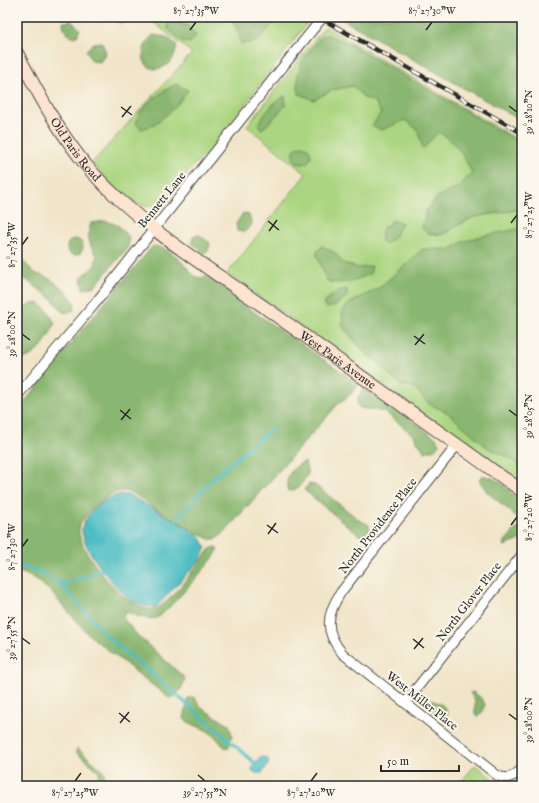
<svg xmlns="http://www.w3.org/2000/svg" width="539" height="803" viewBox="0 0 539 803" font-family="'IM FELL English',serif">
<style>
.green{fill:#acd581;stroke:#6c8056}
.forest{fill:#89b66f;stroke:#5a704d}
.water{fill:#50bec4;stroke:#3e7478}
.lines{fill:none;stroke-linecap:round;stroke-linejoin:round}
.stream{stroke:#50bec4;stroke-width:3}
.minor-casing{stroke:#494743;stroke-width:11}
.secondary-casing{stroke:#494743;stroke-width:14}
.minor{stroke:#fff;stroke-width:9}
.secondary{stroke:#fde4d1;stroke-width:12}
.rail-casing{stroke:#2b2b2b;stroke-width:4.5}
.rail{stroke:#fbf7ec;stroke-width:3;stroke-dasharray:9;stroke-linecap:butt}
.minor-bridge-casing{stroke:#494743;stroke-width:11;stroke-linecap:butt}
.minor-bridge{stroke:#fff;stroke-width:9}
.ticks{fill:none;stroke:#2b2b2b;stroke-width:1.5}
.labels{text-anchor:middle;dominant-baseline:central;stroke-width:4;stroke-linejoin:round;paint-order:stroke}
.street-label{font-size:12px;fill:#2b2b2b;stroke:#fbf7ec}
.neatline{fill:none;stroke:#2b2b2b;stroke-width:1.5}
.ticks-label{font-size:10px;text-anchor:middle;fill:#2b2b2b}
</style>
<rect width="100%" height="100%" fill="#fbf7ec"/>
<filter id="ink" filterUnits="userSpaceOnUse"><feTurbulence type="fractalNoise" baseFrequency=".025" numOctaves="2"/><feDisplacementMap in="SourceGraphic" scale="8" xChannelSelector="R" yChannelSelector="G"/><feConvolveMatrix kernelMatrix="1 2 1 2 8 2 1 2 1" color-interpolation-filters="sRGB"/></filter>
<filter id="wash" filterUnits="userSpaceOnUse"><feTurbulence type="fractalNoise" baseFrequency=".012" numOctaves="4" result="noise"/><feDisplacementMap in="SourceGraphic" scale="16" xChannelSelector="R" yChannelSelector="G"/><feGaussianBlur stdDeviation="0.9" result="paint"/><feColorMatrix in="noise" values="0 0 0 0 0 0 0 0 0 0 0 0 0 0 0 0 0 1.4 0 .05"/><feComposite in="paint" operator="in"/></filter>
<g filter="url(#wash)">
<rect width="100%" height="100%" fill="#f1e5c9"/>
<path class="green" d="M147,17H306L310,19L209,152C204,158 196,161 191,168C182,178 180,191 169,200C142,223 108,181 92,163L192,53Z
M325,27L522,142V484L227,274L306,174L247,126Z
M475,765L502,786H458Z"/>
<path class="forest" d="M113,17H143L148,21L119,23Z
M230,17H279L256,42L241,44L239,33Z
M340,17H522V121L340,18Z
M168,20L188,26L196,36L190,43L182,41L168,29Z
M71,21L80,29L77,36L72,37L64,30L63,22Z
M153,35L166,37L177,45C176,49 175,56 172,60C152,83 130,57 153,35Z
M328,35L351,45L522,144V209L474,217L441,235L427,233L422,228L426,211L438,196L459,187L472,173C464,156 455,140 438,132L423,149L418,130L405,120L382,130L372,126L381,113L375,102L364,98L353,86L332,90L314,100L299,94C294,65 305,57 322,36Z
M102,42L106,53L100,62L92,61L86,51L93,43Z
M176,84L188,90C179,104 159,126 141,129L136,123C140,106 161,92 176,84Z
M285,96L286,105L266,126L261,129L258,124C266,113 272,102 285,96Z
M293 155a9 9 0 1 1 18 0a9 9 0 1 1-18 0Z
M243,213L249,215L252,225L244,232L237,231L236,224Z
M394,220L402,223L394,237L386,244L380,240L383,228Z
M107,221L119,226L129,237L128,247L95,286L83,289L81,278L95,265L97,255C88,244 87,237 91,223Z
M522,228V469L510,458L488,448L448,413L429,404L414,387L401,385L389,375L379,363L366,354L343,327L342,313L348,304L379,288L423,249H451L462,242L478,237Z
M199,235L210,243L208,251L204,253L192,243L193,236Z
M67 247a8 8 0 1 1 16 0a8 8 0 1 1-16 0Z
M153,246C172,247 183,265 196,277L202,278L205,276C216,282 231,290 238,301L359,384L352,393L339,403L222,535L215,539H209C190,529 172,518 153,507C145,502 135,492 124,491C115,490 107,497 100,503C91,510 77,521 79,534C83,557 130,615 155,609C170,605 199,562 210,549L216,547L218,550L214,557C205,568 165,615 156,618C147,621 134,614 125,612L123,618L138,636L185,678C183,686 179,697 169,698L89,635L49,590L32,577L17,571V412L71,343Z
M322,246L335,253L343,263L359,268L372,266L370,274C356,280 342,286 327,281L316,253Z
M17,255L35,273L50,279L66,291L75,303L74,310L64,313L51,298L17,273Z
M347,289V296L335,306L327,308L323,305C330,296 335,290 347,289Z
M39,303L48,311L55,323C48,338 40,354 23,359L17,356V315L30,304Z
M363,389L372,391L436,438L439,444L435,449L425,452L412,434L385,412L360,408L357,404L358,397Z
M305,462L308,474C303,481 298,492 288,491C284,478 292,466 305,462Z
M482,476C493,475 510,487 514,498L522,499V521L487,492L479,480Z
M309,484L315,485L359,520L369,525L370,531L364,536L359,535L304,490Z
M518,527L522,528V536L518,541L504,546L505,541Z
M473,692L480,697L485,704L483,711L479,716L475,715V700L470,693Z
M194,697L203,709L229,725L232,735L228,749C220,745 219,739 212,734C203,727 193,726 184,719L188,698Z
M430,700C439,702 448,706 447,716L441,718C434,713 430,709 427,701Z
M77,748L105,772L104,778L98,786H92L99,775V771L76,752Z"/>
<path class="water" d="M129,495L186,527L201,538L206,547L200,560L157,606C149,607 143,606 136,603C118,593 84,552 82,531C82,516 102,501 114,496C119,494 125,495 129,495Z
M265,757L269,760L268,765L262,773H254L252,770L254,763L260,758Z"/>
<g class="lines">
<path class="stream" d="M173,524L213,478L272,428
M17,564L43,573L58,582L68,583L105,568
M59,583L111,640L149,671L257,765"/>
</g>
</g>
<g filter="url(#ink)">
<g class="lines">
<g class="minor-casing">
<path id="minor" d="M17,396L93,306L293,54
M457,445L341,592C326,615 324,632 343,654L498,776C509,780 514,776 522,769
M405,703L522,555"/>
</g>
<g class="secondary-casing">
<g id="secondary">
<path id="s1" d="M17,53C39,95 60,135 91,171C140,226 207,267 267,309C352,370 437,431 522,491"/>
</g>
</g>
<use href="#minor" class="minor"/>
<use href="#secondary" class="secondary"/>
<g class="rail-casing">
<path id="rail" d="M319,17L522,133"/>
</g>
<use href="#rail" class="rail"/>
<g class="minor-bridge-casing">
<path id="minor-bridge" d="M293,54L323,17"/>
</g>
<use href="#minor-bridge" class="minor-bridge"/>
</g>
</g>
<path class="ticks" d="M190,30L196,22M426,30L432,22M509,106L517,112M121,107L132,115M122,117L131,106M268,221L279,230M511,223L517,215M269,231L277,220M22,245L28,237M22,334L30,340M414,336L425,344M415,345L424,334M120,410L131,419M509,410L517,416M121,420L130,409M267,525L278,533M511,525L517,517M268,534L276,523M22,547L28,539M22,638L30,644M413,639L424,648M414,649L423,638M119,713L130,722M509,714L517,720M120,723L129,712M198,775L205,781M75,781L81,773M311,781L317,773"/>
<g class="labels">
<g class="street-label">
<text stroke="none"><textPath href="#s1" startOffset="113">Old Paris Road</textPath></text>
<text transform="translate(162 200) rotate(-51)">Bennett Lane</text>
<text stroke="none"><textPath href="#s1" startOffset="451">West Paris Avenue</textPath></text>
<text transform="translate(378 526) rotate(-52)">North Providence Place</text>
<text transform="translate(469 602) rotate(-52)">North Glover Place</text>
<text transform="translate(422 701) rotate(38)">West Miller Place</text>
</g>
</g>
<rect width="539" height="803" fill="none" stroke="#fbf7ec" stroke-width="44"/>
<path d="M381 765v6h78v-6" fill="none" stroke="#2b2b2b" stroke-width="2"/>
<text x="387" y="765" font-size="12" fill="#2b2b2b" stroke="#fbf7ec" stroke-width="3" paint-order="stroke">50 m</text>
<rect x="22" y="22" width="495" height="759" class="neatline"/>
<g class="ticks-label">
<text x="196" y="14">87°27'35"W</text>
<text x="432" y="14">87°27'30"W</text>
<text transform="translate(528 112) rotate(-90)" y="4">39°28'10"N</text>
<text transform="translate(528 215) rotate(-90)" y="4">87°27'25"W</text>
<text transform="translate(11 245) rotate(-90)" y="4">87°27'35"W</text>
<text transform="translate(11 334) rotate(-90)" y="4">39°28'00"N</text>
<text transform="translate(528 416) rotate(-90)" y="4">39°28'05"N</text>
<text transform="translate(528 517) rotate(-90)" y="4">87°27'20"W</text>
<text transform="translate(11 547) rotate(-90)" y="4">87°27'30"W</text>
<text transform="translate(11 638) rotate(-90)" y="4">39°27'55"N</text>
<text transform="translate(528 720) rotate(-90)" y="4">39°28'00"N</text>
<text x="75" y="796">87°27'25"W</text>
<text x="205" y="796">39°27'55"N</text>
<text x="311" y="796">87°27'20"W</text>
</g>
</svg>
